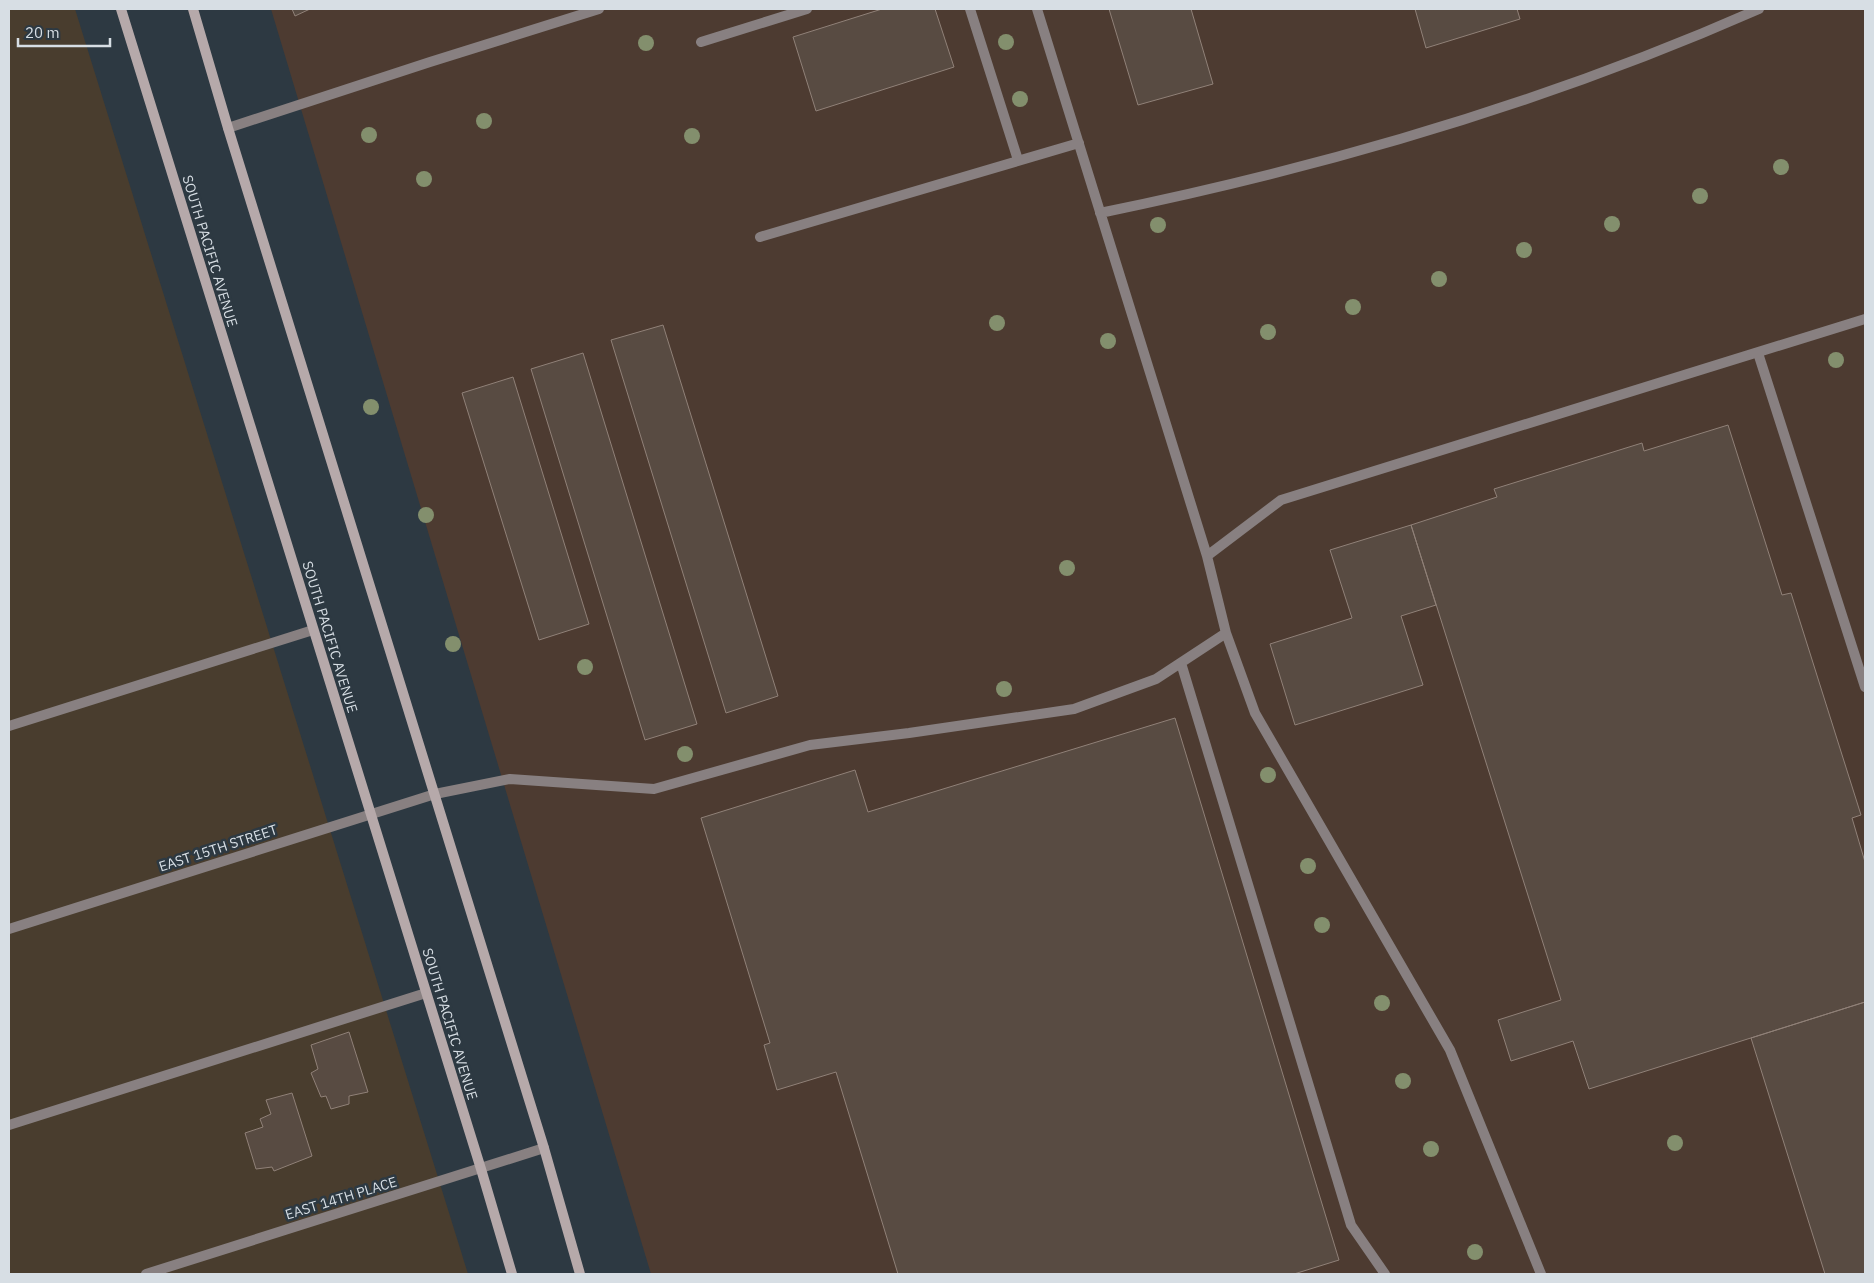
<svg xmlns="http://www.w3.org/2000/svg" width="1874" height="1283" viewBox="0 0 1874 1283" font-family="'IBM Plex Sans',sans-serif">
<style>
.commercial{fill:#4d3b31}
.industrial{fill:#493d2e}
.building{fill:#584b42;stroke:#908178}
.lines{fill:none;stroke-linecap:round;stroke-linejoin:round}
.lane{stroke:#888081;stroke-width:10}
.street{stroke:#888081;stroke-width:10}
.secondary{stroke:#b6a9aa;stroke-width:10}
.tree{fill:#838f6d}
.labels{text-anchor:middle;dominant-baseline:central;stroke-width:5;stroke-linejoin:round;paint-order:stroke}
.street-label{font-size:14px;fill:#d7dee4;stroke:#2d3942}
</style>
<rect width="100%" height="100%" fill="#2d3942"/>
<path class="commercial" d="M271,9H1865V1274H651Z"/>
<path class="industrial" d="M9,9H75L468,1274H9Z"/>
<path class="building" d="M292,9H310L295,16Z
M882,9H935L954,67L816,111L793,37Z
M1109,9H1191L1213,84L1138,105Z
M1415,9H1517L1520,19L1426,48Z
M663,325L778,696L726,713L611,340Z
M583,353L697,724L645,740L531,369Z
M513,377L589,624L539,640L462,393Z
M1728,425L1782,595L1791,593L1861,815L1852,818L1865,862V1002L1589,1089L1573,1041L1511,1061L1498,1020L1561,1000L1411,525L1497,497L1494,489L1642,443L1644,451Z
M1411,525L1436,605L1401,616L1423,685L1295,725L1270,644L1352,618L1330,550Z
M1175,718L1339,1260L1294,1274H898L836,1072L777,1090L764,1045L770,1043L701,818L855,770L868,812Z
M1865,1002V1274H1825L1751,1038Z
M349,1032L368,1092L349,1096V1104L331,1109L326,1096L321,1097L311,1073L318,1069L311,1045Z
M292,1093L312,1156L274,1171L272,1167L256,1169L245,1133L263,1127L260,1119L271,1114L266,1100Z"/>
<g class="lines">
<path class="lane" d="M970,9L1018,160
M1037,9L1207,556
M701,42L807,9
M228,128L430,62L599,9
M1100,213C1326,167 1548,102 1759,9
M760,237L1079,143
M1758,353L1865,687
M1226,633L1255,713L1450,1050L1541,1274
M1181,663L1351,1225L1385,1274
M9,726L313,630
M435,794L510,779L654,789L810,745L909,733L1074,709L1156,679L1226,633L1207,556L1281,500L1865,319
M9,1125L426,993"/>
<path class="street" d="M9,929L435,794
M146,1274L544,1148"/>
<path class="secondary" d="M121,9L481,1169L512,1274
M193,9L228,128L544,1148L580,1274"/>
</g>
<g class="tree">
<circle cx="1006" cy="42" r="8"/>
<circle cx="646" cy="43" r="8"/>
<circle cx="1020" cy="99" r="8"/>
<circle cx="484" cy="121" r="8"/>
<circle cx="369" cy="135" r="8"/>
<circle cx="692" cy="136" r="8"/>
<circle cx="1781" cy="167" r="8"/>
<circle cx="424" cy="179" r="8"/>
<circle cx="1700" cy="196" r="8"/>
<circle cx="1612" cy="224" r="8"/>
<circle cx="1158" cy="225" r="8"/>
<circle cx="1524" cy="250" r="8"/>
<circle cx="1439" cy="279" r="8"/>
<circle cx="1353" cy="307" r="8"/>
<circle cx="997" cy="323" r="8"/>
<circle cx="1268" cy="332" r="8"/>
<circle cx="1108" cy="341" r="8"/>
<circle cx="1836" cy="360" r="8"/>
<circle cx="371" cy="407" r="8"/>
<circle cx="426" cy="515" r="8"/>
<circle cx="1067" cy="568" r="8"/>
<circle cx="453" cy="644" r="8"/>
<circle cx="585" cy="667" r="8"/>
<circle cx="1004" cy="689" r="8"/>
<circle cx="685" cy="754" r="8"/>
<circle cx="1268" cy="775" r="8"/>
<circle cx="1308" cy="866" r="8"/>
<circle cx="1322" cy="925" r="8"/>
<circle cx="1382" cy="1003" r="8"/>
<circle cx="1403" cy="1081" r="8"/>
<circle cx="1675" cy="1143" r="8"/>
<circle cx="1431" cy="1149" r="8"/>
<circle cx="1475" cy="1252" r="8"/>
</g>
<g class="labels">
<g class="street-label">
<text transform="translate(210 251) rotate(73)">SOUTH PACIFIC AVENUE</text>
<text transform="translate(330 637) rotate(73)">SOUTH PACIFIC AVENUE</text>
<text transform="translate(218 848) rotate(-18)">EAST 15TH STREET</text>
<text transform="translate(450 1024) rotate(73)">SOUTH PACIFIC AVENUE</text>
<text transform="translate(341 1198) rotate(-17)">EAST 14TH PLACE</text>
</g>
</g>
<rect width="1874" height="1283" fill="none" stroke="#d7dee4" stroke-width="20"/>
<path d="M18 38v8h92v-8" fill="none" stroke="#d7dee4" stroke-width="2.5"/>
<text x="25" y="38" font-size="15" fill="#d7dee4" stroke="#2d3942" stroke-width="4" paint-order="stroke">20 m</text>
</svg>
